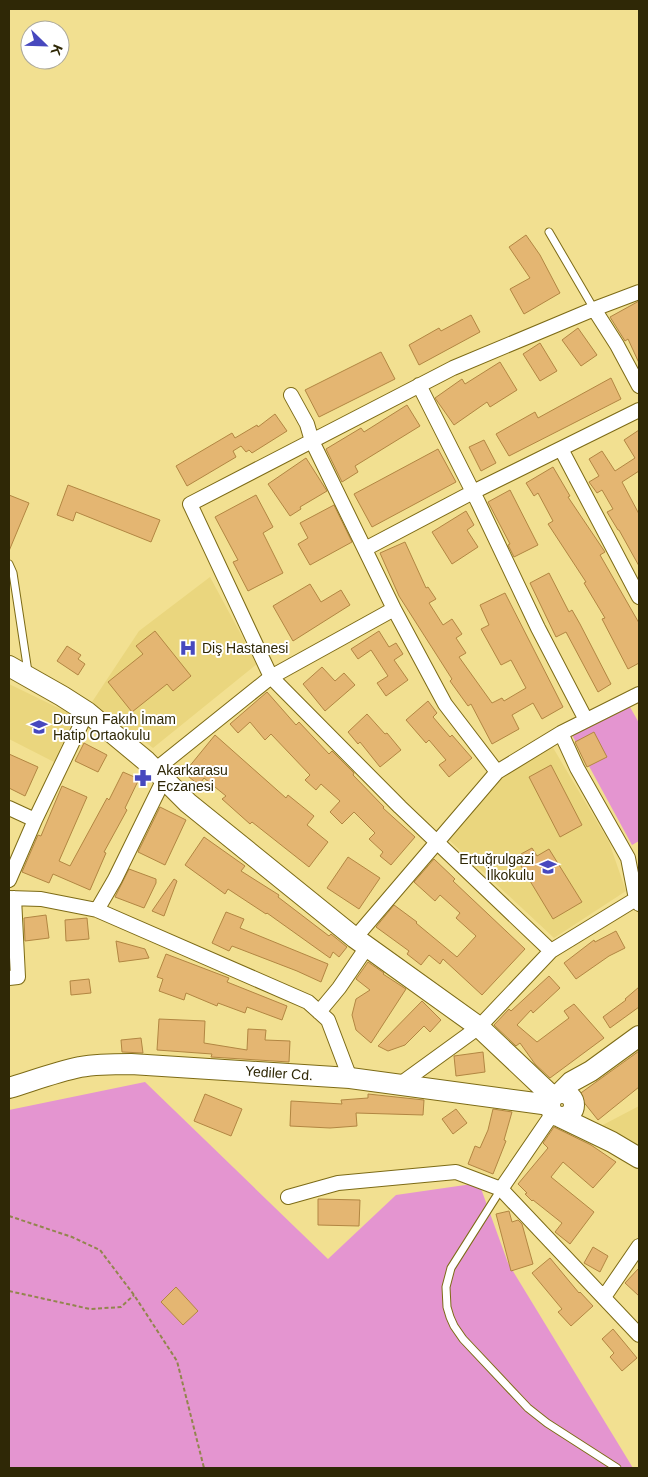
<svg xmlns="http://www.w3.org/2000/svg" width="648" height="1477" viewBox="0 0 648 1477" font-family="Arial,sans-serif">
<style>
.built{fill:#ead67e}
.green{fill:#e495d0}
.building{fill:#e4b672;stroke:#b28642}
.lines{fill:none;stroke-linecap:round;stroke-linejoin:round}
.lane-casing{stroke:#7d6b16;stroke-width:9}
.street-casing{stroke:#7d6b16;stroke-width:16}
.secondary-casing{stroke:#7d6b16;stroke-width:22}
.path{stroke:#92854d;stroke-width:2;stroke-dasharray:4 2.5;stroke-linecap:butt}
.lane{stroke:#fff;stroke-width:7}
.street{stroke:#fff;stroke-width:14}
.secondary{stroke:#fff;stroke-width:20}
.labels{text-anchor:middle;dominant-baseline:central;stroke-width:4;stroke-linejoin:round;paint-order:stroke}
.poi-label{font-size:14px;fill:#2f2806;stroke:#fff;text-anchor:start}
.street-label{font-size:14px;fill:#2f2806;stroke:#fff}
</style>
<rect width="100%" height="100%" fill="#f2e091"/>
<path class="built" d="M210,577L257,664L153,748L92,702L139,631Z
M9,684L75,716L54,762L9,739Z
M552,746L609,842L626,891L554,938L449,840L506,770Z
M639,1106V1148L599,1127Z"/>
<path class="green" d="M630,707L639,723V841L632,845L572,735Z
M145,1082L328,1259L396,1195L479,1183L508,1263L633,1468H9V1110Z"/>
<path class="building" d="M526,235L540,255L560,293L524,314L510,289L530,278L509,247Z
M639,301V363L628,339L625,341L610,317Z
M471,315L480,332L419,365L409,345L439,328L441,331Z
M578,328L597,355L581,366L562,340Z
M540,343L557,371L540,381L523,354Z
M381,352L395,379L319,417L305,390Z
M500,362L517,390L490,407L487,402L454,425L435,398L462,379L465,384Z
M611,378L621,399L509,456L496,434L535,412L538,418Z
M407,405L420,426L355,466L358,472L342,482L326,449L361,428L364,432Z
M275,414L287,431L252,453L249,450L246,452L241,446L233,451L236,457L187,486L176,466L232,433L235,438L257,425L258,427Z
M639,430V471L622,482L639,514V566L619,530H618L607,512L613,509L602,490L597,493L589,482L599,476L589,459L602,451L615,471L635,458L624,440Z
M484,440L496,463L481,471L469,447Z
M438,449L456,482L372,527L354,494Z
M306,458L327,491L300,507L301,509L290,516L268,484Z
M553,467L570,496L568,497L605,552L600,555L639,623V663L628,669L602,619L605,618L584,583L586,582L548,524L553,521L538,493L534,496L526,483Z
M68,485L160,520L151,542L76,512L73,521L57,515Z
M510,490L538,545L514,557L508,545L510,544L488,502Z
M9,495L29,503L9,551Z
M256,495L273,527L263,533L283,573L248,591L233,562L238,560L215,517Z
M334,505L352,542L310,565L298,544L308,538L300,523Z
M466,511L474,525L467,530L478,547L452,564L432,532Z
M405,542L426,588L428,587L436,599L429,603L443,625L452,619L462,634L456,638L466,653L459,657L492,703L502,698L504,701L526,688L511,660L501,665L481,629L489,625L480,605L505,593L563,707L542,719L533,703L512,715L519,729L492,744L471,704L468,706L450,681L452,679L399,596L380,553Z
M549,573L569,612L572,610L580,624L611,684L598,692L566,632L556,637L530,583Z
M310,584L321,602L341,590L350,605L293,641L273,606Z
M155,631L191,676L173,691L167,684L132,712L108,682L143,654L136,646Z
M379,631L389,647L396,643L403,654L394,660L408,680L386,696L377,683L388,676L371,650L358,659L351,649Z
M67,646L81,655L78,659L85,664L78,675L57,661Z
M322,667L335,681L344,673L355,685L325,711L303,684Z
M267,692L296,725L299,722L329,754L332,751L354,773L353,775L384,807L383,808L415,837L391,865L380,856L383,852L369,839L375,833L354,812L342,824L330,812L340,801L321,784L316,790L305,780L310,775L271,734L265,740L250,722L238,733L230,724Z
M428,701L437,713L433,717L450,737L452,735L472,758L449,777L439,765L446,760L429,740L426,743L406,720Z
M367,714L385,734L387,733L401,750L380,767L360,742L358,744L348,732Z
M594,732L607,757L587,767L575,742Z
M215,735L286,798L288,795L314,816L307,825L328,842L309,867L252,822L250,824L222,799L226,796L204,778L199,785L184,773Z
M84,743L107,755L98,772L75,761Z
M9,754L38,767L25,796L9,788Z
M551,765L582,825L560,837L529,777Z
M123,772L139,779L125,808L127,810L104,852L106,853L90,890L53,874L49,883L22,872L38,835L41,836L62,786L87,797L59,861L70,866L107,798L109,800Z
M160,807L186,820L165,865L138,852Z
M204,837L245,866L241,871L279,895L278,897L329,936L331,934L347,947L339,957L333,952L330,958L267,913L266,914L228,889L225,894L185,865Z
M532,848L537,856L549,849L582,902L553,919L521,866L527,863L521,854Z
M348,857L380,878L359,909L327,888Z
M434,859L455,879L453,881L525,949L482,995L443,959L440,964L429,955L421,965L407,954L409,951L376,927L394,905L417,922L416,923L457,957L476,936L456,918L460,913L440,895L435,901L414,882Z
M129,869L156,879V883L144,908L115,897Z
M174,879L177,881L164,916L152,911Z
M226,912L244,919L240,928L328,964L321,982L297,971L232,946L229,951L212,943Z
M46,915L49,938L25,941L24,918Z
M87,918L89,939L66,941L65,920Z
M616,931L625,948L609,956L576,979L564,963L594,940L595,942Z
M116,941L145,949L149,958L119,962Z
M166,954L229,978L227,982L287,1006L282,1020L247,1007L245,1013L218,1003L217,1006L186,993L184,1000L159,991L163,979L157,977Z
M368,962L384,973L383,974L406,989L371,1043L356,1030L352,1015L356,999L370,990L356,979Z
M549,976L560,988L533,1013L531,1010L517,1025L537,1042L569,1018L564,1011L574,1004L604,1038L550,1078L535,1064L520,1043L516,1046L494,1025L509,1009L511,1011Z
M89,979L91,993L71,995L70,981Z
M639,987V1007L610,1028L603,1017L626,1000L625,999Z
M422,1001L441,1020L430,1032L424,1026L405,1045L388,1051L378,1046Z
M159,1019L205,1021L204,1043L247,1050L248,1029L266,1030L265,1040L290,1041L289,1062L211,1057L212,1054L157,1050Z
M141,1038L143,1053L122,1052L121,1040Z
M639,1051V1087L598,1120L578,1095Z
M483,1052L485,1072L456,1076L454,1056Z
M205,1094L242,1109L231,1136L194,1121Z
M368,1094L424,1100L423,1115L356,1113L357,1126L330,1128L290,1126L291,1101L342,1104L341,1100L368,1098Z
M456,1109L467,1123L453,1134L442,1119Z
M493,1109L512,1112L504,1140L506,1141L493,1174L468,1164L475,1146L480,1148L488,1130Z
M554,1127L591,1145L616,1162L593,1188L563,1162L551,1177L594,1212L570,1244L555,1232L562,1223L533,1200L532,1201L525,1194L527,1193L518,1184L548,1148L543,1143Z
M318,1199L360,1200L359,1226L318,1225Z
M509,1211L512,1222L518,1220L522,1224L533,1264L511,1271L496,1214Z
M593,1247L608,1256L600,1272L584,1263Z
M550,1258L579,1293L580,1292L593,1306L571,1326L558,1312L562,1309L532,1273Z
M639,1268V1296L625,1283Z
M176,1287L198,1311L183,1325L161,1302Z
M613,1329L637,1358L622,1371L610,1357L614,1353L602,1339Z"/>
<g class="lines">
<g class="lane-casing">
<path id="lane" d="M549,232L594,309
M9,564L13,573L28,672
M501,1189L451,1268L446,1287L447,1307L450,1317L454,1326L463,1339L528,1408L547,1423L617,1468"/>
</g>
<g class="street-casing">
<path id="street" d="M594,309L617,345L639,386
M419,385L478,502L538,628L586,720
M291,395L307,424L312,441L394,609L445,704L497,772
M561,449L639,597
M365,549L473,492L639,410
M561,733L577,768L628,858L636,899L639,904
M155,770L271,677L394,609
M9,808L35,820
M9,880L35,820L87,712
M9,898L41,899L97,910L308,1002L328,1020L350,1078
M97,910L115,879L164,779
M355,938L497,772L561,733L639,694
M551,951L400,807L271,677L190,504L453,368L594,309L639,292
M9,978L18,977L14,898
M319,1012L339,988L367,947
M399,1085L479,1027L551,951L636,899
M501,1189L553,1113
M288,1197L338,1183L456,1172L501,1189L639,1335
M604,1297L639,1246"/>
</g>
<g class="secondary-casing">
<path id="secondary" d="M9,666L62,696L87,712L146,761L188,803L355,938L479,1027L553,1097
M9,1088C32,1081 56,1072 80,1067C97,1064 114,1064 131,1064L350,1078L550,1105
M560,1093L571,1082L591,1071L639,1036
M550 1105a12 12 0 1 1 24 0a12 12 0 1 1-24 0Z
M560,1117L612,1142L639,1158"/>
</g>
<path class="path" d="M9,1216L72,1237L100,1250L134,1295L177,1361L204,1468
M9,1291L90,1309L121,1307L134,1295"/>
<use href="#lane" class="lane"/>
<use href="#street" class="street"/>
<use href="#secondary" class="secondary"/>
</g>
<defs>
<g id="hospital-bare" transform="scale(1.35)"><path d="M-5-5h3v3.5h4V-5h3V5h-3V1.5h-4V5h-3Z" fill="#4748be" stroke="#fff" stroke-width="2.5" paint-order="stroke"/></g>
<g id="school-bare" transform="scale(1.35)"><path d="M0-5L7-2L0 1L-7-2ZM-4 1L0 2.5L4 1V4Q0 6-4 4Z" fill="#4748be" stroke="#fff" stroke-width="2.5" paint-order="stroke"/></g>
<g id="pharmacy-bare" transform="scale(1.35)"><path d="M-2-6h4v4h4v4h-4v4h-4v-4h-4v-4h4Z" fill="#4748be" stroke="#fff" stroke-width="2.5" paint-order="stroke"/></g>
</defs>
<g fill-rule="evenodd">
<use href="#hospital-bare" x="188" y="648"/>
<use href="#school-bare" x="39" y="727"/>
<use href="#pharmacy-bare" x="143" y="778"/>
<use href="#school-bare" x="548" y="867"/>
</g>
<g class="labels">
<g class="poi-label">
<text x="202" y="648">Diş Hastanesi</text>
<text x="53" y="719">Dursun Fakıh İmam<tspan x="53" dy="16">Hatip Ortaokulu</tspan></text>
<text x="157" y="770">Akarkarasu<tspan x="157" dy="16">Eczanesi</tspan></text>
<text x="534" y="859" text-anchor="end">Ertuğrulgazi<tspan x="534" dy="16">İlkokulu</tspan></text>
</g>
<g class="street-label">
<text transform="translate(279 1073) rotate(4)">Yediler Cd.</text>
</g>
</g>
<rect width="648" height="1477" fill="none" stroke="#2f2806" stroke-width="20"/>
<g transform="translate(45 45) rotate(113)"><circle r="24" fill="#ffffff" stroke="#aca99b"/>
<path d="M0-4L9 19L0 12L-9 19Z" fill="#4748be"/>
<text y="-8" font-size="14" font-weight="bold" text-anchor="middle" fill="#2f2806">K</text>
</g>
</svg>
